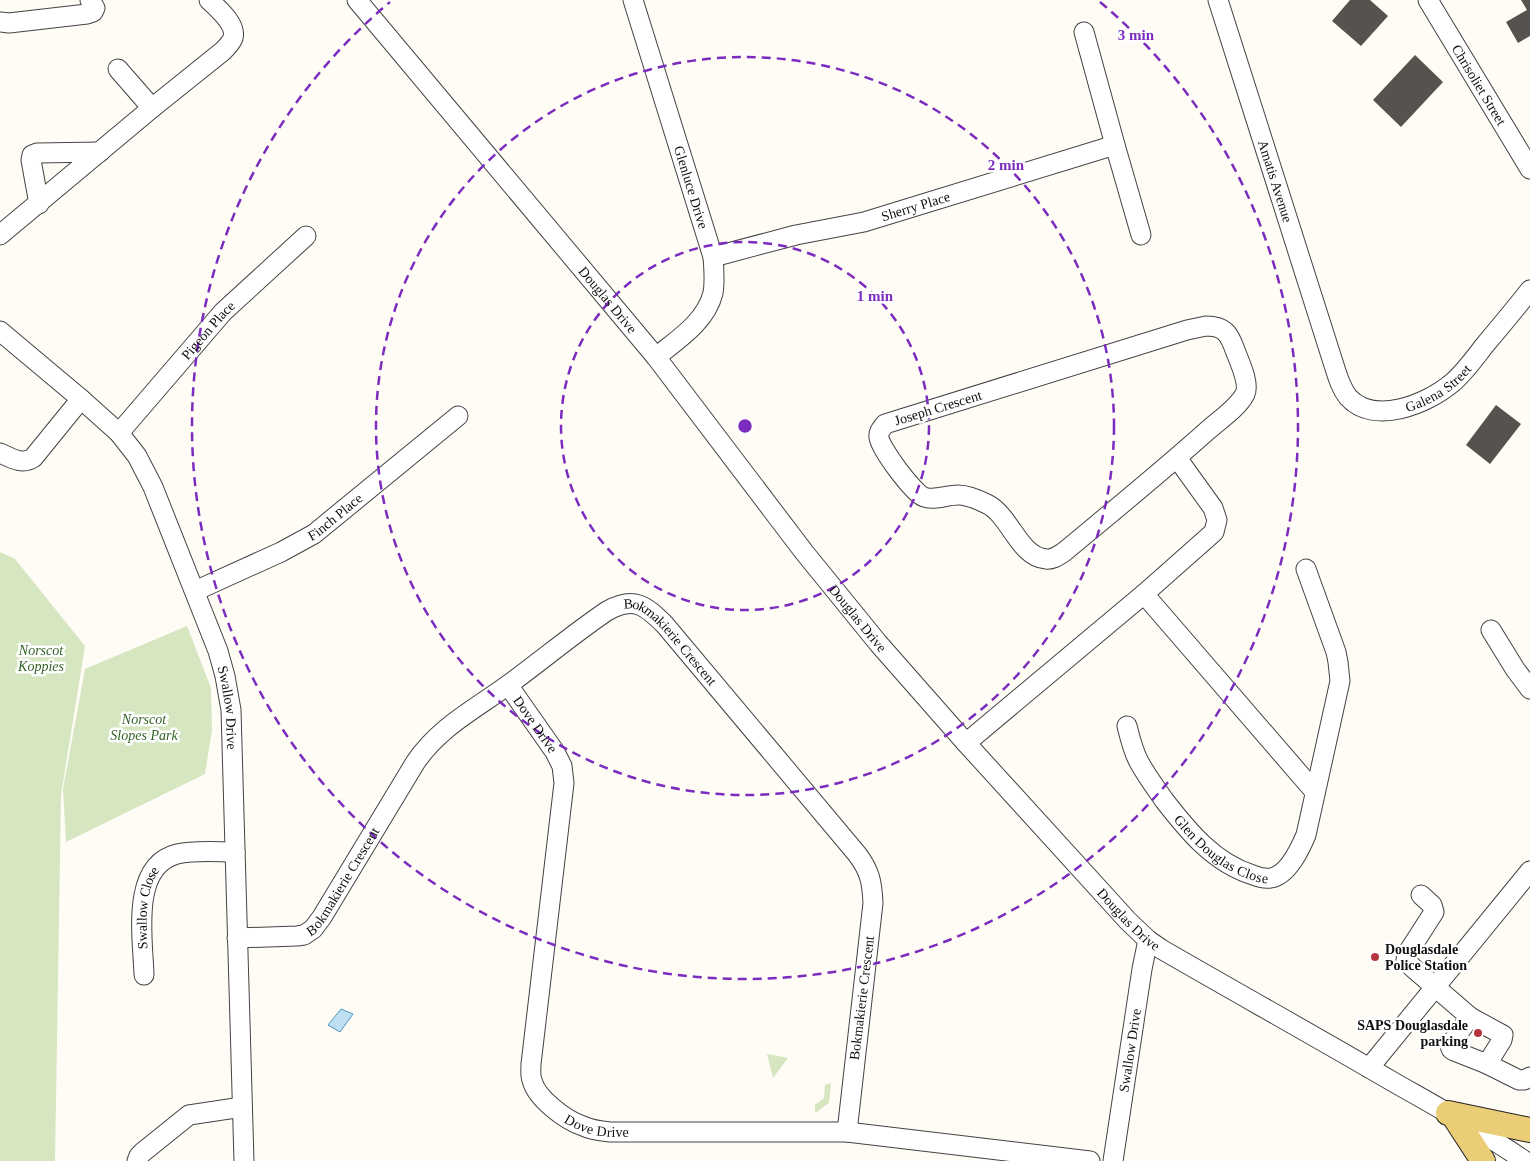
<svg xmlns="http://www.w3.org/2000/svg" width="1530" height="1161" viewBox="0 0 1530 1161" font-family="Georgia,serif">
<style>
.green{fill:#d5e6c1}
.water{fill:#bedff1;stroke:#4c95c1}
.building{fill:#58524e}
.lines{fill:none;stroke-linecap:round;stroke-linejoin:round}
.minor-casing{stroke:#434343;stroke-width:21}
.major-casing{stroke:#212121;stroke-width:26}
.minor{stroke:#fff;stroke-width:19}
.major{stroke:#ebcd78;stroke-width:24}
.ring{fill:none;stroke:#7b2cbf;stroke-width:2.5;stroke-dasharray:9 6}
.poi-dot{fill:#b4353e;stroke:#fff;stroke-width:2}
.labels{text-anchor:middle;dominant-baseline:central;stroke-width:5;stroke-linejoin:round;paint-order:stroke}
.street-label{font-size:14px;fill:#101010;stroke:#fff}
.park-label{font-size:14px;font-style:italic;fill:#346326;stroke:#fff}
.poi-label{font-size:14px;font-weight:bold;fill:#101010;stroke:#fff;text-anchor:start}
.centre{fill:#7b2cbf;stroke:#fff;stroke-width:2.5}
.ring-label{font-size:15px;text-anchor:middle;font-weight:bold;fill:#7b2cbf;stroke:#fff;stroke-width:5;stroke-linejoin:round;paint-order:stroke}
</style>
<rect width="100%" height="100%" fill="#fefcf5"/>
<path class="green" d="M0,552L15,559L85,646L61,795L55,1161H0Z
M187,626L211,688L212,730L205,774L66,842L63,789L85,669Z
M767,1054L788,1058L773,1078Z
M831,1083L829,1103L815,1113V1105L824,1098L825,1085Z"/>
<path class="water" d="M341,1009L353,1014L340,1032L328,1025Z"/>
<path class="building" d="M1350,0H1370L1388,16L1361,46L1332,21Z
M1521,0H1530V36L1518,43L1506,22L1527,10Z
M1415,55L1443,82L1401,127L1373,100Z
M1496,405L1521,424L1490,464L1466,445Z"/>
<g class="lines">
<g class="minor-casing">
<g id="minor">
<path id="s1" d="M357,0L656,357L804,552L878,643L966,743L1128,921L1148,940L1161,949C1239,994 1318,1038 1395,1083C1439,1108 1483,1132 1525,1161"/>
<path id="s2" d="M633,0L713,257C714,269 715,282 713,293C706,322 677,340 656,357"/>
<path id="s3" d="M1218,0L1333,362C1337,374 1340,387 1348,397C1374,426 1427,404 1452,383C1464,373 1474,359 1484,346C1500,327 1515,309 1530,290"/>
<path id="s4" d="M1428,0L1530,169"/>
<path d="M0,22L9,23L87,14L93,12L95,8L90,0"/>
<path d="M1084,32L1115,145L1141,235"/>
<path d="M118,69L152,108"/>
<path d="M39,204L31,160L32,155L37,153L100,152"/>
<path d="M0,235L152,108L223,51C227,47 231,43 233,38C237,24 218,9 209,0"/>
<path id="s5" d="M713,257L796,235L864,222L1115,145"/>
<path d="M1206,326C1224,326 1229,333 1235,350C1239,361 1250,383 1245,394C1237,409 1219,420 1207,431C1160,473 1112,512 1064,552C1059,555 1053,560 1046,559C1019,557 1010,515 987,504C977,499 968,495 958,495C947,495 934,501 924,497C914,494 879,447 879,437C878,432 882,428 885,424L1187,330Z"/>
<path id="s6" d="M0,331L81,399L119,433L137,456L153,487L218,651L225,676L231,710L244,1161"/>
<path id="s7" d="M119,433L223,312L306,236"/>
<path d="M0,453C11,458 22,465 33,458L81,399"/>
<path id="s8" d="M195,591L281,552L314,534L458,416"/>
<path d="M1144,594L1315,792"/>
<path d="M1491,630L1515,669L1530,689"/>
<path id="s9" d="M508,685L555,752L562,766L564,783L531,1064C531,1070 530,1075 532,1080C536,1098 565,1120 583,1126C591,1130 600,1131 610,1132H847L1090,1161"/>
<path id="s10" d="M1127,726C1130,738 1133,751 1139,762C1146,775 1155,787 1164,800C1188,831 1214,863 1253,875C1258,877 1265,879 1271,878C1288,875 1300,849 1306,835L1340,681L1338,662L1336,652L1306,569"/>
<path d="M966,743L1144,594L1214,532L1217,520L1213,508L1177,458"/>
<path d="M1421,895L1432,905L1434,912L1407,954L1406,960L1412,967L1470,1017L1450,1045L1451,1049L1454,1051L1487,1064L1519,1080H1524L1530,1077"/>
<path id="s11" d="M237,938L297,936L304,935L313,929L322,917L415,763C438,728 475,709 508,685C541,661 573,634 607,611C634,596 645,605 665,625L857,854C870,871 872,882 873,903L847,1132"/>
<path id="s12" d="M144,975C143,939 130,866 177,854C195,850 216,852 235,852"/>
<path d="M1470,1017L1503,1035L1502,1040L1487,1064"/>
<path d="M1369,1068L1530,871"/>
<path d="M137,1161L139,1156L143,1152L189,1115L242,1107"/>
<path id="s13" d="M1113,1161L1142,969L1148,940"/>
</g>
</g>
<g class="major-casing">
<path id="major" d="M1448,1113L1530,1130
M1455,1118L1483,1161"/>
</g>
<use href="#minor" class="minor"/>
<use href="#major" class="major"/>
</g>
<g class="ring">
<circle cx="745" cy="426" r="184"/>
<circle cx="745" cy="426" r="369"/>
<path d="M1100 2A553 553 0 1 1 390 2"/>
</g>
<g class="poi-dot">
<circle cx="1375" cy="957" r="5"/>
<circle cx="1478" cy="1033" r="5"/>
</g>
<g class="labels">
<g class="street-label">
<text stroke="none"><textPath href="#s4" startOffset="99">Chrisoliet Street</textPath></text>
<text stroke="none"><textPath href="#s3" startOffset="190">Amatis Avenue</textPath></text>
<text stroke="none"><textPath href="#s2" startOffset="196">Glenluce Drive</textPath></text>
<text stroke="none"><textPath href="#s5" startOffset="209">Sherry Place</textPath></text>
<text stroke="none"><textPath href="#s1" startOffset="391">Douglas Drive</textPath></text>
<text stroke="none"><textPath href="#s7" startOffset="136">Pigeon Place</textPath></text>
<text stroke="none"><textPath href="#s3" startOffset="518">Galena Street</textPath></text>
<text transform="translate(938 408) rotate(-17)">Joseph Crescent</text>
<text stroke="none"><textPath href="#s8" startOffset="159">Finch Place</textPath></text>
<text stroke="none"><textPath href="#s1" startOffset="796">Douglas Drive</textPath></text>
<text stroke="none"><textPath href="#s11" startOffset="599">Bokmakierie Crescent</textPath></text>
<text stroke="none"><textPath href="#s6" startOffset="455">Swallow Drive</textPath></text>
<text stroke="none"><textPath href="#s9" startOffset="48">Dove Drive</textPath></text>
<text stroke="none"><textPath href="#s10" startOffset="161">Glen Douglas Close</textPath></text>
<text stroke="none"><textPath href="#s11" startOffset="134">Bokmakierie Crescent</textPath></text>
<text stroke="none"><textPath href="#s12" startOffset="68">Swallow Close</textPath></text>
<text stroke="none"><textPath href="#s1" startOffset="1201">Douglas Drive</textPath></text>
<text transform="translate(862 998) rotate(-83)">Bokmakierie Crescent</text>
<text stroke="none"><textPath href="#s13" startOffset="112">Swallow Drive</textPath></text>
<text stroke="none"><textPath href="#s9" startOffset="498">Dove Drive</textPath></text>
</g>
<g class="park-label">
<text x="41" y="650">Norscot<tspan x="41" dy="16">Koppies</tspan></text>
<text x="144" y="719">Norscot<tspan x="144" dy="16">Slopes Park</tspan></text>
</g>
<g class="poi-label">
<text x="1385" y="949">Douglasdale<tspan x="1385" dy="16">Police Station</tspan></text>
<text x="1468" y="1025" text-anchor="end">SAPS Douglasdale<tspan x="1468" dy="16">parking</tspan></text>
</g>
</g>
<circle cx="745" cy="426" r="8" class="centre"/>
<g class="ring-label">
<text x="1136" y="40">3 min</text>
<text x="1006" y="170">2 min</text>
<text x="875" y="301">1 min</text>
</g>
</svg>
